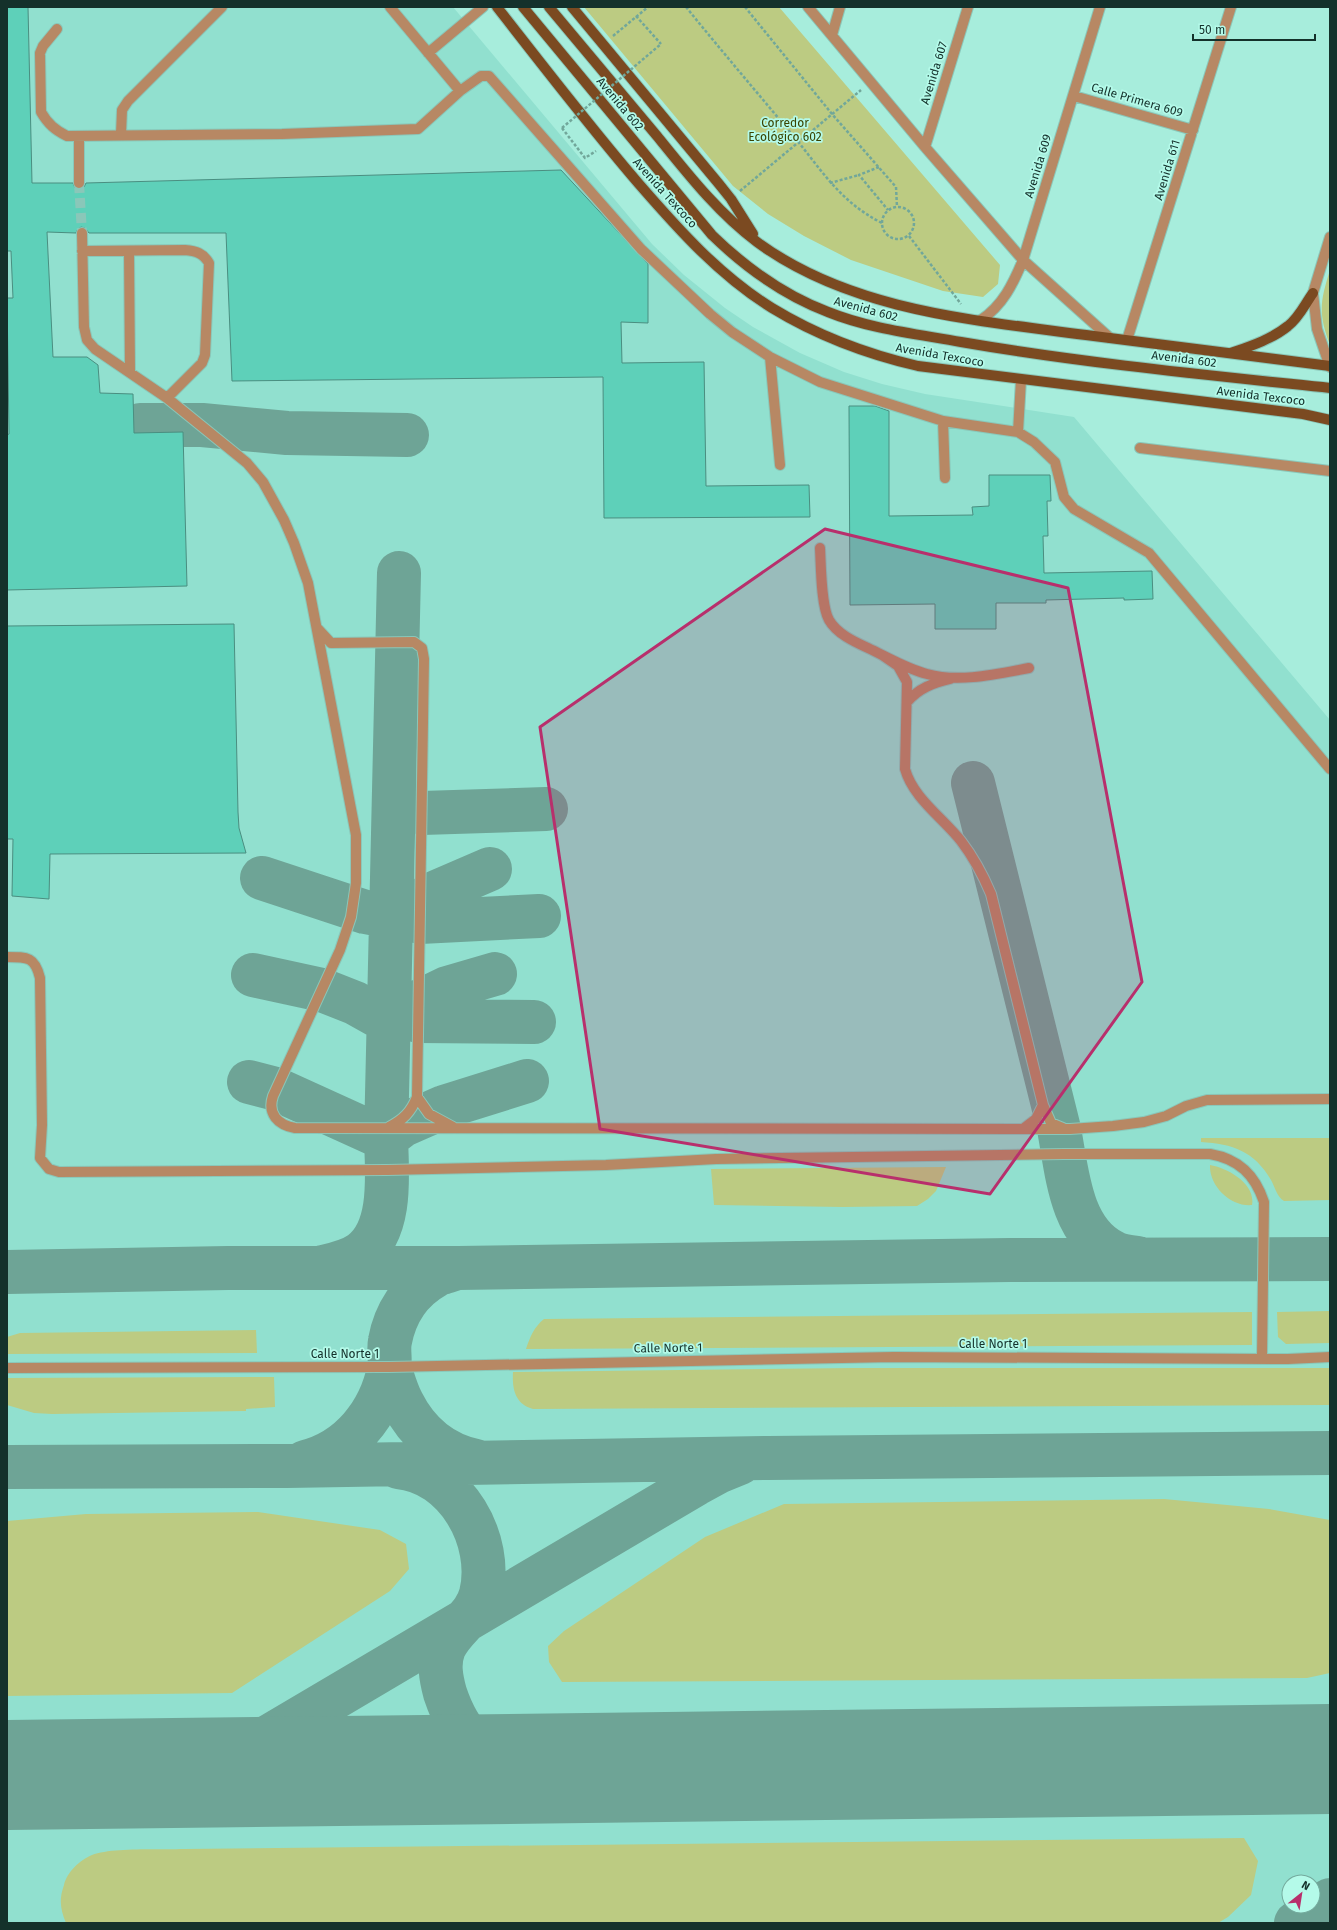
<svg xmlns="http://www.w3.org/2000/svg" width="1337" height="1930" viewBox="0 0 1337 1930" font-family="'Fira Sans',sans-serif">
<style>
.built{fill:#91e0cf;fill-rule:evenodd}
.green{fill:#bccb82}
.lines{fill:none;stroke-linecap:round;stroke-linejoin:round}
.taxiway{stroke:#6ea496;stroke-width:44}
.runway{stroke:#6ea496;stroke-width:110}
.building{fill:#5ed0b9;stroke:#4a8e80}
.minor-tunnel{stroke:#8ac7b9;stroke-width:10;stroke-dasharray:10 5;stroke-linecap:butt}
.minor-casing{stroke:#8ac7b9;stroke-width:12}
.major-casing{stroke:#8ac7b9;stroke-width:12}
.path{stroke:#71a79a;stroke-width:2.5;stroke-dasharray:3 2;stroke-linecap:butt}
.minor{stroke:#b78864;stroke-width:10}
.major{stroke:#7b4a21;stroke-width:10}
.path-bridge{stroke:#71a79a;stroke-width:2.5;stroke-dasharray:3 2;stroke-linecap:butt}
.marked{fill:#b82f6c;fill-opacity:0.2;stroke:#b82f6c;stroke-width:3;stroke-linejoin:round}
.labels{text-anchor:middle;dominant-baseline:central;stroke-width:3.5;stroke-linejoin:round;paint-order:stroke}
.street-label{font-size:12px;fill:#14312b;stroke:#b4fae9}
.park-label{font-size:12px;fill:#3a4301;stroke:#b4fae9}
</style>
<rect width="100%" height="100%" fill="#a7eddc"/>
<path class="built" d="M7,7H453L652,244L684,275L725,308L753,327L800,353L844,372L882,384L925,394L1074,417L1330,720V1923H7ZM1289,1882H1313V1906H1289Z"/>
<path class="green" d="M584,7H779L1000,265L998,284L983,297L943,291L851,260L804,236L768,214L733,186Z
M1330,270V345C1318,313 1320,302 1330,270Z
M1201,1138H1330V1200L1284,1201C1277,1197 1275,1187 1271,1180C1254,1151 1233,1144 1201,1142Z
M1210,1165C1228,1168 1256,1184 1252,1205C1231,1207 1209,1186 1210,1165Z
M946,1167L936,1191L928,1199L917,1206L843,1207L714,1205L711,1169Z
M1330,1311V1343L1286,1344L1278,1337L1277,1312Z
M1252,1312V1345L526,1349C530,1337 534,1327 544,1319Z
M256,1330L257,1353L7,1354V1337L20,1333Z
M854,1368H1330V1405L533,1409C515,1404 512,1389 513,1372Z
M274,1377L275,1407L246,1409V1411L52,1414L34,1413L7,1405V1378Z
M1164,1499L1269,1509L1330,1520V1673L1307,1678L562,1682L549,1662L548,1646L564,1631L705,1537L784,1504Z
M258,1512L380,1530L406,1544L409,1569L390,1591L232,1693L7,1696V1521L86,1514Z
M1244,1838L1258,1861L1251,1895L1228,1917L1218,1923H66C60,1909 59,1899 64,1885C67,1872 80,1860 92,1855C112,1847 161,1850 184,1849Z"/>
<g class="lines">
<path class="taxiway" d="M140,425H202L287,433L407,435
M973,783L1059,1129C1067,1171 1070,1231 1113,1252C1120,1256 1130,1257 1138,1258
M422,813L546,809
M262,878L365,912L391,917
M391,919L432,894L490,869
M420,922L539,916
M253,975L322,990L355,1003L389,1022
M389,1016L447,988L495,974
M418,1021L534,1022
M249,1082L276,1089L386,1139
M386,1138L403,1125L444,1107L527,1081
M323,1267C336,1264 350,1261 361,1253C393,1230 387,1173 386,1138L399,573
M7,1272L228,1268H458L1010,1260L1330,1259
M389,1367C393,1378 396,1391 402,1402C417,1432 442,1454 476,1461
M305,1462C350,1451 380,1413 389,1369C391,1360 388,1350 390,1341C395,1314 410,1290 435,1276C441,1272 450,1271 457,1268
M7,1467L287,1466L768,1458L1330,1453
M398,1467C456,1472 494,1540 481,1594C475,1618 454,1626 444,1648C438,1663 441,1678 445,1693C460,1738 484,1763 533,1768
M1310,1760L1330,1762
M178,1772L214,1764L236,1756L696,1484L718,1472L740,1463
M7,1776L30,1774
M1296,1923L1330,1900"/>
<path class="runway" d="M7,1775L1330,1759"/>
</g>
<path class="building" d="M7,7H28L32,183H73L75,188L79,189L84,187L86,183L561,170L648,264V323L621,322L622,363L704,362L706,486L809,485L810,517L604,518L603,377L232,381L226,233H89L85,228L81,227L77,230L76,233L47,232L53,357H87L98,365L100,393L133,394L134,433L183,432L187,586L7,590V435L9,434L7,298H13L11,251H7Z
M849,406H875L889,411V516L973,515L972,507L989,506V475H1050L1051,501H1047L1048,536H1043L1044,573L1152,571L1153,599L1124,600V598L1046,600V603H996V629H935V604L850,605Z
M234,624L238,812L239,828L246,853L50,854L49,899L12,896L13,839H7V626Z"/>
<g class="lines">
<path class="minor-tunnel" d="M79,183L82,233"/>
<g class="minor-casing">
<path id="minor" d="M390,7L460,91
M808,7L925,147L1023,260L1110,338
M57,29L43,46L40,53L41,112C48,124 55,130 67,136L282,134L418,129L460,91L481,76H489L641,249L710,314L732,332L770,357L820,382L943,421L1018,432L1034,442L1055,462L1064,497L1074,509L1149,553L1330,769
M832,35L840,7
M428,53L483,7
M1074,96L1193,130
M121,134L122,110L128,101L222,7
M79,137V183
M925,147L968,7
M82,233L84,327L87,340L95,349L167,398L247,463L263,482L284,520L294,543L308,583L356,835V883L351,917L340,950L273,1096C267,1114 278,1125 295,1128L1070,1129L1113,1126L1144,1122L1166,1116L1186,1106L1207,1100L1330,1099
M1330,237L1313,293L1317,329L1330,367
M82,251L185,250C196,251 203,253 209,263L205,355L202,363L167,398
M129,251L130,372
M981,320C1003,305 1013,284 1023,260L1100,7
M1127,340L1231,7
M770,357L780,465
M943,421L945,478
M1018,432L1021,380
M1140,448L1330,471
M820,548C821,566 821,606 829,620C837,634 855,642 868,648C887,657 907,669 927,674C959,683 997,674 1029,668
M318,629L331,643L414,642L422,648L424,659L417,1097C411,1112 403,1120 389,1127
M882,655L898,666L907,682L905,769C913,798 943,818 961,841C974,858 983,875 991,894L1043,1105L1051,1123L1063,1128
M907,702C919,688 933,683 950,679
M7,957C28,957 35,957 40,978L42,1125L40,1158L49,1169L59,1172L387,1170L606,1165L716,1159L1064,1154H1210C1239,1159 1255,1175 1264,1202L1262,1358
M417,1097L429,1114L453,1127
M1023,1129L1036,1119L1043,1105
M7,1368L389,1367L894,1357L1288,1359L1330,1357"/>
</g>
<g class="major-casing">
<path id="major" d="M497,7C544,67 590,127 639,184C679,230 720,276 772,308C818,336 866,354 918,366L1303,414L1330,420
M523,7L712,235C746,268 783,295 828,312C870,329 917,334 961,342C1083,363 1207,375 1330,388
M549,7C585,50 621,93 657,136C687,173 718,213 757,242C851,311 974,320 1086,335C1167,345 1249,356 1330,366
M572,7L719,184L731,199L753,234
M1231,353C1251,346 1272,339 1288,326C1299,318 1305,304 1313,293"/>
</g>
<path class="path" d="M686,7C720,49 755,90 790,132C820,167 838,201 882,223
M745,7L832,114L896,187L897,207
M636,16L661,44
M613,36L648,7
M562,128L585,158L596,151
M879,167L859,175L888,210
M830,183L859,175
M740,191L861,90
M882 223a16 16 0 1 1 32 0a16 16 0 1 1-32 0Z
M909,236L961,304"/>
<use href="#minor" class="minor"/>
<use href="#major" class="major"/>
<path class="path-bridge" d="M562,128L661,44"/>
</g>
<path class="marked" d="M825,529L1068,588L1142,982L990,1194L600,1129L540,727Z"/>
<g class="labels">
<g class="street-label">
<text transform="translate(934 73) rotate(-73)">Avenida 607</text>
<text transform="translate(1137 100) rotate(16)">Calle Primera 609</text>
<text transform="translate(620 104) rotate(50)">Avenida 602</text>
<text transform="translate(1038 166) rotate(-73)">Avenida 609</text>
<text transform="translate(1167 170) rotate(-73)">Avenida 611</text>
<text transform="translate(665 193) rotate(48)">Avenida Texcoco</text>
<text transform="translate(866 309) rotate(15)">Avenida 602</text>
<text transform="translate(940 355) rotate(10)">Avenida Texcoco</text>
<text transform="translate(1184 359) rotate(7)">Avenida 602</text>
<text transform="translate(1261 396) rotate(7)">Avenida Texcoco</text>
<text x="993" y="1344">Calle Norte 1</text>
<text transform="translate(668 1348) rotate(-1)">Calle Norte 1</text>
<text x="345" y="1354">Calle Norte 1</text>
</g>
<g class="park-label">
<text x="785" y="123">Corredor<tspan x="785" dy="14">Ecológico 602</tspan></text>
</g>
</g>
<rect width="1337" height="1930" fill="none" stroke="#14312b" stroke-width="16"/>
<g transform="translate(1301 1894) rotate(30)"><circle r="19" fill="#b4fae9" stroke="#74aa9d"/>
<path d="M0-3L7 15L0 10L-7 15Z" fill="#b82f6c"/>
<text y="-6" font-size="11" font-weight="bold" text-anchor="middle" fill="#14312b">N</text>
</g>
<path d="M1193 34v6h122v-6" fill="none" stroke="#14312b" stroke-width="2"/>
<text x="1199" y="34" font-size="12" fill="#14312b" stroke="#b4fae9" stroke-width="3" paint-order="stroke">50 m</text>
</svg>
